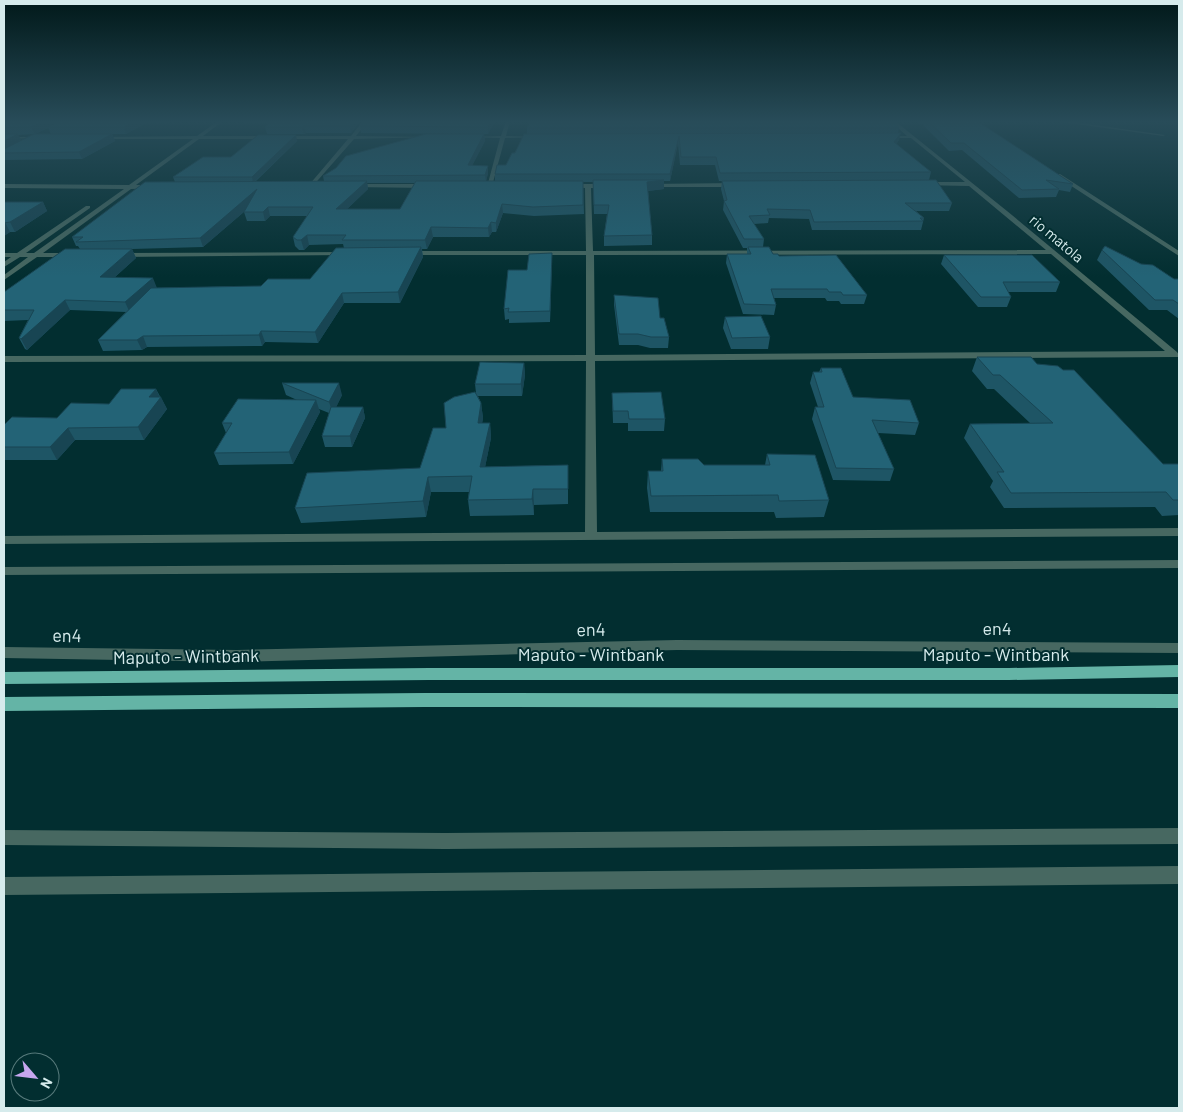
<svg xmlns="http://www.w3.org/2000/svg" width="1183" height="1112" viewBox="0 0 1183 1112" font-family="Barlow,sans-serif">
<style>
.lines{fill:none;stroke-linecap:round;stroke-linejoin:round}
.service{fill:#476861;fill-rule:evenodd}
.minor{fill:#476861;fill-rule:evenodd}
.trunk{fill:#64b4a6;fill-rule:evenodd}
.wall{fill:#1e5565;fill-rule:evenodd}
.shaded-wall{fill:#184553}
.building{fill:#236376;stroke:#184553}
.labels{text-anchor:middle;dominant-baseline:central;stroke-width:4;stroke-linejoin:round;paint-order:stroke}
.far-street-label{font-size:15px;fill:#d6ebec;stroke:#022e30}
.street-label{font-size:18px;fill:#d6ebec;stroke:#022e30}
</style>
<rect width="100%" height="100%" fill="#022e30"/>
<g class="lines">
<path class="service" d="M1054,121H1067L1165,135L1163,136Z
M1179,828V844L445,849L4,845V830L445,833Z"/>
<path class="minor" d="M218,121H223L203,136H351L363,121H368L356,136L433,137L354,139L311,188L309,185L348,139H199L136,185H155L157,188L131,189L43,253H76V257H37L4,280V275L28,257H20L4,267V262L11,257H4V253H17L86,206H90V208L26,253H34L124,189L4,188V184L129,185L193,139H96L94,137L197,136Z
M506,121H510L506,136L541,137L505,138L492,186L487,187L500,138L467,137L501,136Z
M890,121H895L1007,211L1177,352L1179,355L1178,357L595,361L597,532L1179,528V536L4,544V536L585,532L586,361L4,362V356L586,355V255H405L401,253L405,251H586L585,188L565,187L567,184H610L613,186L610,188H591L593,251L1046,250L969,186L920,185L922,182H965L911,138H882L884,136H907ZM1051,254L1165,351L595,355L594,255Z
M4,137H41L43,138L4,139Z
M1056,174H1060L1179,251V256L1056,176Z
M352,184H430L433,186L430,188L350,187Z
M647,184L737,183L740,185L737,187H645Z
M350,252L352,253L348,255L118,257L114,255L118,253Z
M1179,560V568L4,575V567Z
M677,640L1179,643V653L677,650L237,662L4,658V647L237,650Z
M1179,866V884L4,895V877Z"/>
<path class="trunk" d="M1179,665V677L1009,680H429L4,684V672L429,668H1009Z
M424,693L1179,694V708L424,707L4,711V697Z"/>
</g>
<path class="wall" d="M4,121H215L146,123L126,134H112L115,141L82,159L4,160ZM48,128L51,134H35ZM34,134L21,140L18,135Z
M245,121H360L351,133H306L304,134H267L265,127L270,123H246Z
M364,121H495L488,134L361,133L360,126Z
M529,121H895L899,128L898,133L899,140L896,144L931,172L929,180L952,203L949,211H916L924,218L921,230H812L809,219L769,218L768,223L754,224L764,239L763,247L773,254L867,295L864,304H841L839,301H827L825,298H774L776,305L774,315L743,314L726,263L727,254H747V248H743L723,210L724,201L721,189L722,181H719L715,165H680L678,143L670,181H664V189L648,191L652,235V245L604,246V236L607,214H594L593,182H583L584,214L534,216L503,213L496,232H492L489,237H433L427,249H422L423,257L400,303H344L318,343L265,342L262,346L147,347L142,350L103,351L98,340L126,312L70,310L27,350L25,349L19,338L28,320L4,321V292L80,249L78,246H76L72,237L175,182L173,177L231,157L297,141L255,182L324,181L323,176L484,134L485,141L472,165L488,173L486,181H495V174L506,165L527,134V128L529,123ZM367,183H415L400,209H347L368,189ZM245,211L244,212L247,221H265L270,216H307L293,237L295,246L299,250H304L309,245L343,244L344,248L310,279L261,286L157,288L115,277L136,258L132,249L203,247Z
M919,121H977L1073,184L1070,192L1059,190L1056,197L1019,198L962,150L949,151Z
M4,202H43L47,211L15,232H10L4,236Z
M1102,250L1141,264L1174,279H1179V319L1167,310H1149L1097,260Z
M552,253L550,322L509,323V319L505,320L504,309L527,270Z
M944,255L1060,282L1056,292H1008L1011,297L1007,307H978L941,264Z
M614,295L660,318L669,337L668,348H650L638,345H619L614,305Z
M725,317L770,337L768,349H731L723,328Z
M977,357L1037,364L1163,464H1179V515L1162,516L1155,507L1004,508L990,487L993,481L964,438L970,424L1030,423L994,389H987L972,371Z
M524,363L525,375L522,396H478L481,403L483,418L482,423H490L491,438L485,467L568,465V504L534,505V515L470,516L468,500L469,492H431L426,517L301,523L295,508L420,468L446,428L476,393L475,384Z
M821,368L853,397L919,423L915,435L878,433L894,469L890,481L833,480L812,419L815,407H818L810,383L813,372H819Z
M282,383L342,395L336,407H363L365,418L352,447H325L322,436L329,413L319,409L320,412L293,464L219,465L214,453L226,433L222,423L297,400L286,395Z
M156,389L167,409L144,440H75L57,460H4V425L57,418L109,404Z
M612,393L665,419L664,431H628V423H613Z
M767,454L829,500L824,517L776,518L774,512H650L647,488L648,471H661L662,459L704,465H765Z"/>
<path class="shaded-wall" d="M45,121H62L35,134L31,127Z
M135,121H145L146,123L126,134L124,127Z
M354,121H360L351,133L350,126Z
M491,121H495L488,134V127Z
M304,126L306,133L304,134L302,127Z
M901,133L899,140L892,150L894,142Z
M18,134L21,141L4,150V141Z
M112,134L115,141L82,159L79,152Z
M484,134L485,141L469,172L468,165Z
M296,135L297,141L253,183L252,177Z
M679,136L678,143L670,181V174Z
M488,166V173L486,182L485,175Z
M664,180V189L647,191V182Z
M367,181L368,189L338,218L336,209Z
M257,189L260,198L203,247L200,238Z
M43,202L47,211L15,232L10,222Z
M502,204L503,213L496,232V223Z
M268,207L270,216L265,221L263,212Z
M5,222L10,232L4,236V223Z
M491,222L492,232L489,237L488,228Z
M431,227L433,237L427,249L425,240Z
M307,235L309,245L304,250L301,240Z
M421,247L423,257L400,303L398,292Z
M132,249L136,258L104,287L100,277Z
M552,253V264L550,322V311Z
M153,278L157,288L130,313L125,302Z
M342,293L344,303L318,343L315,332Z
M65,300L70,310L27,350L21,339Z
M261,331L265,342L262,346L259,335Z
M143,336L147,347L142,350L137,340Z
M524,363L525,375L522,396L521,384Z
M339,383L342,395L333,414L329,402Z
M156,389L160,398L161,397L167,409L144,440L138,427L149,397Z
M316,400L320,412L293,464L289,452Z
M481,403L483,418L480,438L478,423Z
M363,407L365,418L352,447L350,436Z
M490,423L491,438L482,482L480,467Z
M68,428L75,440L57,460L50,447Z
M428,477L431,492L426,517L423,501Z
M533,489L534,505V515L532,499Z"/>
<path class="building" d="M4,121H45L31,127L4,128Z
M59,121H135L124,127H48Z
M272,121H354L350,126H304L302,127H265Z
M364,121H491L488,127L360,126Z
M530,121H895L899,128H527Z
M928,121H977L1073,184L1046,180L1059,189L1022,190L964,143H951Z
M901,133L894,142L931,172L720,173L716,157H681L679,136L670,174H495L497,165H506L512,153H515L524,134Z
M4,134H18L4,141Z
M34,134H112L79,152L4,153V149Z
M426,134H484L468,165L488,166L485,175L323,176L336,168L346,156Z
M258,135H296L252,177H173L203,157H231Z
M593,180H664L647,182L652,235L604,236L609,205H594Z
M936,180L952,203H905L924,218H920L923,221L814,222L810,210L767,209L770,215L749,216L764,239H744L724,201L727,200L722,181Z
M367,181L336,209H400L416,181H583V205L533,207L502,204L496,223L491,222L488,228L431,227L425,240H342L346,235H307L301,240H297L293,237L313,207H268L263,212H244L257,189L200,238L76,242L83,237H72L145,182Z
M4,202H43L10,222L4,223Z
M1105,246L1141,264L1153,265L1174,279H1179V304L1173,300H1155L1102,250Z
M421,247L398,292L342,293L315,332L261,331L259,335L143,336L137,340H98L151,288L261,286L268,279H310L336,248Z
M748,247H769L773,254H778L779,256L836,255L867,295H843L841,292H829L827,289H771L776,305L744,304L727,254H751Z
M65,249H132L100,277L153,278L125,302L65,300L21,339L19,338L34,310H4V292Z
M552,253L550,311L508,312L509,308L504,309L508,270H527L529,254Z
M944,255H1032L1060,282H1003L1011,297H981Z
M614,295L658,298L660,318H664L669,337H651L638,334H619Z
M761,316L770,337L732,338L725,317Z
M977,357H1031L1037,364L1058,366L1063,370H1074L1163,464H1179V500H1173L1166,492L1011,493L997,472H1004L970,424L1053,423L1000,375H993Z
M480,362L524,363L521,384H475Z
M821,368H841L853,397L910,400L919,423L872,420L894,469L836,468L815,407H824L813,372H822Z
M282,383H339L329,402Z
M121,389H156L149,397H161L138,427L68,428L50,447H4V425L12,417L57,418L71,403L109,404Z
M475,392L481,403L478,423H490L480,467L568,465V489H533L532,499L468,500L472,476L428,477L423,501L295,508L307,473L420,468L433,428H446L444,403L454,397Z
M661,392L665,419H629L628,411H613L612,393Z
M238,399L316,400L289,452L214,453L232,423H222Z
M331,407H363L350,436H322Z
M767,454L815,455L829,500L779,501L778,495L651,496L648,471H663L662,459H698L704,465H770Z"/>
<linearGradient id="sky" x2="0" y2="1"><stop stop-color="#01191a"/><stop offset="0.44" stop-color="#284c59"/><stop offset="1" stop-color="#284c59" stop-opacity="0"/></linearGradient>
<rect width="1183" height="277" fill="url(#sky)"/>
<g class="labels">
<g class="far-street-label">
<text transform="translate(1057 238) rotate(40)">rio matola</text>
</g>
<g class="street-label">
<text x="997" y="628">en4</text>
<text transform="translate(591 629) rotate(-1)">en4</text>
<text transform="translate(67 635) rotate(1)">en4</text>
<text x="591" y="654">Maputo - Wintbank</text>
<text x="996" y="654">Maputo - Wintbank</text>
<text transform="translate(186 656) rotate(-1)">Maputo - Wintbank</text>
</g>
</g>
<rect width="1183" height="1112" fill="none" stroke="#d6ebec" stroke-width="10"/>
<g transform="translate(35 1077) rotate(118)"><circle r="24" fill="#022e30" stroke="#577a7b"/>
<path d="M0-4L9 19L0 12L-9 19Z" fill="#c7a6ef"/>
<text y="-8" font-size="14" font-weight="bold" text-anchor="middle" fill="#d6ebec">N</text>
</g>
</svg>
